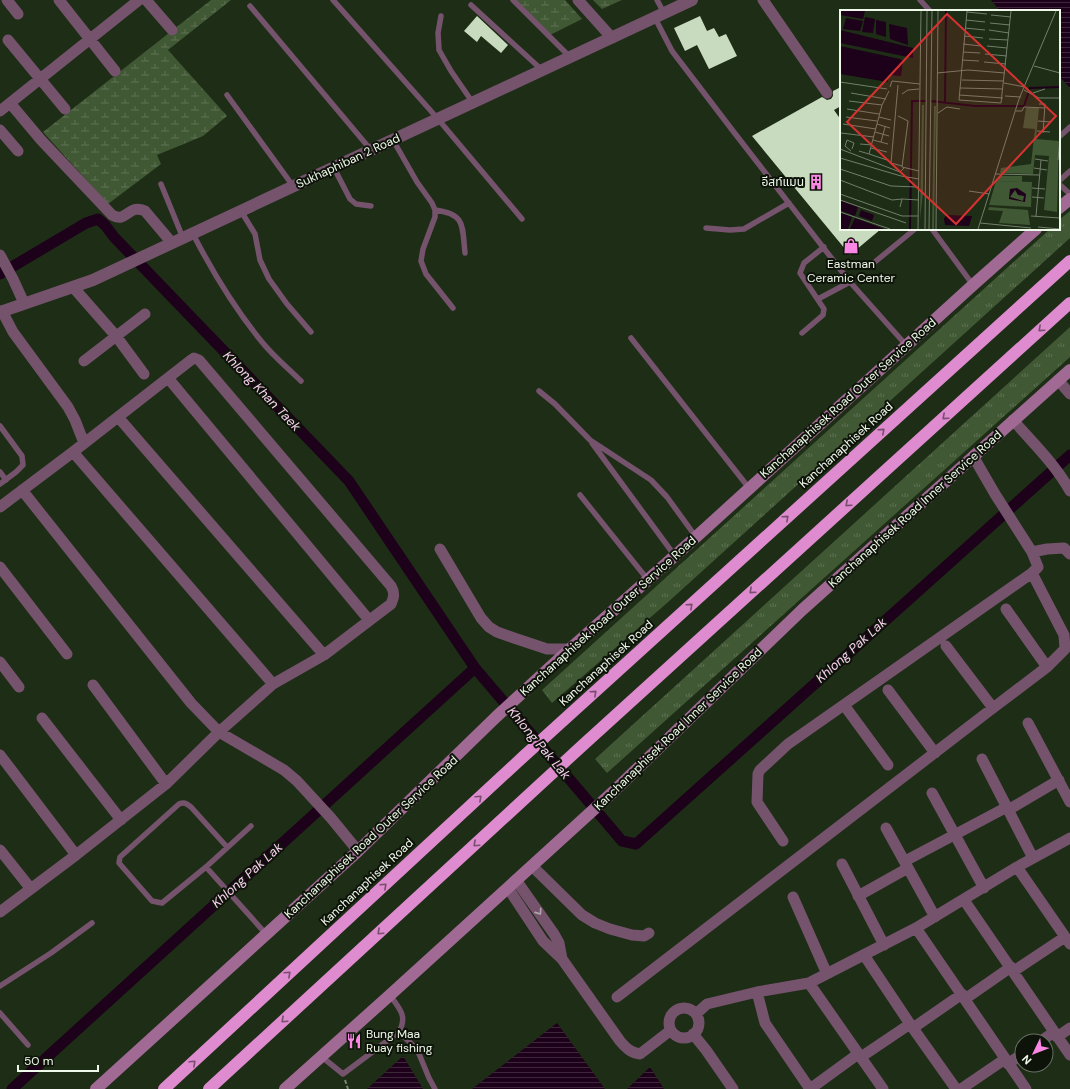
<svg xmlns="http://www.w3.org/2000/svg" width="1070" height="1089" viewBox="0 0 1070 1089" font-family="'DM Sans','Noto Sans Thai',sans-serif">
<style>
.grass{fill:url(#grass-tufts)}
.wetland{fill:url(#wetland-marsh)}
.water{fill:url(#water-rules)}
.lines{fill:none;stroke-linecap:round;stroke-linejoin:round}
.canal{stroke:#1d0019;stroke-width:11}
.building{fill:#c8dbbe}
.path{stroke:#798673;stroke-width:2;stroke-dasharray:4 2;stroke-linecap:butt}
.service{stroke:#75536d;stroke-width:5.5}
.minor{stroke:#75536d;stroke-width:11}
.tertiary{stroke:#75536d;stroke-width:12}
.secondary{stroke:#a06a95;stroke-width:12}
.motorway{stroke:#df8bcf;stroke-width:12}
.oneway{stroke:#764f6c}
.oneway2{stroke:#b2a6ac}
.labels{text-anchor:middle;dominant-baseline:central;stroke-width:4;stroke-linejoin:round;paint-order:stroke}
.street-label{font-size:12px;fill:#eff9ea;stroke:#0d1309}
.poi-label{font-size:12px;fill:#eff9ea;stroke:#0d1309;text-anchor:end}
.water-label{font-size:13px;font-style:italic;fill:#fbd2f1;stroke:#0d1309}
.inset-river{fill:none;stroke:#1d0019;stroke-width:2}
.inset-road{fill:none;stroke:#727f6b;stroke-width:1}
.view{fill:#d73232;fill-opacity:0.15;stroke:#d73232;stroke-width:2}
.inset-edge{fill:none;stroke:#eff9ea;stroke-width:2}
</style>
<defs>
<pattern id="grass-tufts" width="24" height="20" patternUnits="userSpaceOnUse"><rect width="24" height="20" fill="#415834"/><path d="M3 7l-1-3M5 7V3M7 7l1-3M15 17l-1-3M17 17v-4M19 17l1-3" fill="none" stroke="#5d7152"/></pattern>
<pattern id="wetland-marsh" width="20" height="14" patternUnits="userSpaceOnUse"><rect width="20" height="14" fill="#415834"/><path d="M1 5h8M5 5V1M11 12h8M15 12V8" fill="none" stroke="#5d7152"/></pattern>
<pattern id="water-rules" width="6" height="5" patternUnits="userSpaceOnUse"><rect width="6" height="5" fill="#1d0019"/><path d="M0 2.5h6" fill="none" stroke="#3e263b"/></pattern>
</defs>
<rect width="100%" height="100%" fill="#1e2d16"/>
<path class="grass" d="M1070,211V238L667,603L552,703L542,690L1050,229H1059V220Z
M1070,327V357L607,773L595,759Z"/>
<path class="wetland" d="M211,0H231L168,50L227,116L203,136L157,155L161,164L108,204L43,132Z
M511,0H565L582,19L548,36Z
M593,0H622L602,9Z"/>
<path class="water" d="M991,0H1070V88L1059,76V11H1000Z
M557,1023L605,1089H472Z
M403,1056L423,1089H367Z
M650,1067L664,1089H627Z"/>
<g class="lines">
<path class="canal" d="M0,274L86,223L98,219L105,225L114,237L349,481L475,668L622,841L636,844L1070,455
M12,1089L475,668"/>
</g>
<path class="building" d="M477,16L508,45L501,53L481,36L477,42L464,31Z
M700,16L707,31L714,28L719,37L726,34L737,56L709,69L697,45L685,51L674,28Z
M841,87V106L834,110L841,120V229H881L850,255L752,136L822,97L827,100L831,99L833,96V91Z"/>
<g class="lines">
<path class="path" d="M345,1080L348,1089"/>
<path class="service" d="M333,0L438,119L522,219
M513,0L570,57
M657,0L664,13
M920,0L930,11
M471,5L542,70
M250,6L371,150
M441,16L438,33L439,50L451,71L473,103
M655,18L672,51L733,131L850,282L906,345
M227,95L293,186
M1059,137L1070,127
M393,140L417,182L432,203L435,210V217L423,249L421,261L426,274L453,308
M334,168L350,199L356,204L371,206
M1059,181L1070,171
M161,184L183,238
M1059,184L1070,194
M435,210C466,214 462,226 465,253
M241,211L255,234L260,260L269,279L287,304L311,332
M706,228L730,230L744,229L789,203
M932,229L973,285
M193,234C212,271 235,309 262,342C273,356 288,368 301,381
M870,266L915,229
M818,299L850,282
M802,333L823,315L824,309L800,273L804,263L824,247
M631,338L749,488
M539,391L555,404L590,440L651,480L667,497L696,537
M0,426L22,456L23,465L16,472L0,484
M592,443L675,556
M0,472L6,480
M580,495L648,580
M227,847L191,807C186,803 184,802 179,804L120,857L119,863L152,901L162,903L206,867L251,826
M206,867L267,935
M0,986L51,953L92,923
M0,1013L28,1045
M399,1032L417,1049L429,1078L435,1089
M322,1057L343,1074L399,1032C408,1015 399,1009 390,995"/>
<path class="minor" d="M7,0L18,14
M59,0L115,71
M146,0L172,30
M578,0L612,38
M763,0L827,93
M8,40L65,109
M10,103L41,140L112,215C127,224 128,203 145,211L172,243
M0,111L139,0
M0,130L18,151
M0,255L13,279L24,303
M73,287L116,336L144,374
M2,311L13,332L68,407L75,420L84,443
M84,361L145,314
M168,378L369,620
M1058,380L1070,394
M118,417L324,655
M1013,420C1033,443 1056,465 1070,491
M73,452L273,684
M22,490L191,703L219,732L284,770L297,781L331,818L358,851
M0,507L73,452L191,360L194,358L199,360L391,586C395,593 394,597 391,604L324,655L273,684L219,732L166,784L76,855L0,912
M440,549L481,618L489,627L497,632L514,638L547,649H570
M1032,552L1047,549L1064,548L1070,554
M0,567L67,654
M1006,609L1047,667
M946,646L993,708
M0,662L19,687
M93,685L166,784
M888,690L935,753
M844,705L888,765
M42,718L121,820
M1028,723L1070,802
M0,755L76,855
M982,759L1033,858
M932,793L984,888
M1008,810L1059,780
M886,828L935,917
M783,841L757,802L758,774L760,770L788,744L1032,573L1038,567L1032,552L995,494L973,456
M0,850L31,889
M905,861L1007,807
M842,864L884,945
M532,866L582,915L595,923L610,929L632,935L644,936L649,933
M1017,867L1070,944
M516,880L554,934L559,943L562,959
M508,888L543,941L562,959L620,1041C626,1048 631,1053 640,1054L671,1030
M858,896L908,868
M793,897L827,974
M964,900L1070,1055
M916,928L1026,1089
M864,955L910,1024L956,1089
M1014,971L1065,937
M809,983L883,1089
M757,992L765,1023L810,1089L858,1054
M617,997L993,708L1047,667L1065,649L1064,635L1032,573
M965,999L1011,967
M669 1023a15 15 0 1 1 30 0a15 15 0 1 1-30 0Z
M696,1014L707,1004L757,992L809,983L916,928L1017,867L1070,838
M913,1028L962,994
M693,1034L706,1050L733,1089
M1057,1037L1070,1028
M1041,1041L1054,1032
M861,1057L910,1024
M1008,1064L1022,1054
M961,1089L1005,1059"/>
<path class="tertiary" d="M0,312L93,280L692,0"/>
<path class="secondary" d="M1059,208L1070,199
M96,1089L358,851L496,717L570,649L696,537L973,285L1036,229
M285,1089L390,995L613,792L802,610L1070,370"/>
<path class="motorway" d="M164,1089L524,756L1070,261
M209,1089L583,745L1070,303"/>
</g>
<defs><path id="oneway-chevron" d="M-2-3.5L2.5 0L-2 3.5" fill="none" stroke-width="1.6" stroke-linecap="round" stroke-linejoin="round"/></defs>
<g class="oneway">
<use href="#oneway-chevron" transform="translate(1041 329) rotate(138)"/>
<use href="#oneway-chevron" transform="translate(945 417) rotate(138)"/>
<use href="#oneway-chevron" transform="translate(882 431) rotate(-42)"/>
<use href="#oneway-chevron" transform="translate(848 504) rotate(138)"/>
<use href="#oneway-chevron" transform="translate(786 518) rotate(-42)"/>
<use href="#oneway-chevron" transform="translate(752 591) rotate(138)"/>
<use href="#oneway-chevron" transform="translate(690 606) rotate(-42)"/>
<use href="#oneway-chevron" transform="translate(594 693) rotate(-42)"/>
<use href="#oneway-chevron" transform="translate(479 798) rotate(-43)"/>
<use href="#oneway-chevron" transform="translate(476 844) rotate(137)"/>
<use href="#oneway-chevron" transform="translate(384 886) rotate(-43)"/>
<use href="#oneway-chevron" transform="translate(380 932) rotate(137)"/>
<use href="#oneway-chevron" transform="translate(288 974) rotate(-43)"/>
<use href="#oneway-chevron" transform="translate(284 1020) rotate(137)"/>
<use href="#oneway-chevron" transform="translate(193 1063) rotate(-43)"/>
</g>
<use class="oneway2" href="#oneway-chevron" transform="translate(539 912) rotate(55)"/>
<defs>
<g id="building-bare" transform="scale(1.2)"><path d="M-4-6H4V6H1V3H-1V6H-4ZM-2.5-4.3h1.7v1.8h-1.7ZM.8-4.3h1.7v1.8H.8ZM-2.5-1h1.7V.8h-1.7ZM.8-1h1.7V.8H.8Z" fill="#fb87e5" stroke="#0d1309" stroke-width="2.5" paint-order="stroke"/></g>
<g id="shop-bare" transform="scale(1.2)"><path d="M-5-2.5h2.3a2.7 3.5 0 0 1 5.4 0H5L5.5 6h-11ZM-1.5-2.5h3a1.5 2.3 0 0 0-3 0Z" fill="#fb87e5" stroke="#0d1309" stroke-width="2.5" paint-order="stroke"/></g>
<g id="restaurant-bare" transform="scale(1.2)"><path d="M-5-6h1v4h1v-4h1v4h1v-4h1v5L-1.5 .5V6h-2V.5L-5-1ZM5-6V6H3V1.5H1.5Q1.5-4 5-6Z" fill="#fb87e5" stroke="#0d1309" stroke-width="2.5" paint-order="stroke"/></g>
</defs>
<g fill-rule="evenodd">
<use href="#building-bare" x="816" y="182"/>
<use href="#shop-bare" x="851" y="246"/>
<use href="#restaurant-bare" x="354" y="1041"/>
</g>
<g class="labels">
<g class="street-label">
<text transform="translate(348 161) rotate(-25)">Sukhaphiban 2 Road</text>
<text transform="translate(848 398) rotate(-42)">Kanchanaphisek Road Outer Service Road</text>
<text transform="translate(846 445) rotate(-42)">Kanchanaphisek Road</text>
<text transform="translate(915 509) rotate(-42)">Kanchanaphisek Road Inner Service Road</text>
<text transform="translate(608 616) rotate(-42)">Kanchanaphisek Road Outer Service Road</text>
<text transform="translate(606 663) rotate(-42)">Kanchanaphisek Road</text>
<text transform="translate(678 729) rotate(-44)">Kanchanaphisek Road Inner Service Road</text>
<text transform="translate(371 837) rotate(-43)">Kanchanaphisek Road Outer Service Road</text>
<text transform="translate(367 882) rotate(-43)">Kanchanaphisek Road</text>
</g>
<g class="poi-label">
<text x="804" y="182">อีสท์แมน</text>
<text x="851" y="264" text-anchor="middle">Eastman<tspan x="851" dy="14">Ceramic Center</tspan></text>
<text x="366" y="1034" text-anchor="start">Bung Maa<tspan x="366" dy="14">Ruay fishing</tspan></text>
</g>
<g class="water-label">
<text transform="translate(262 391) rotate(46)">Khlong Khan Taek</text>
<text transform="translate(851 650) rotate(-42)">Khlong Pak Lak</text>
<text transform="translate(539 743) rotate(50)">Khlong Pak Lak</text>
<text transform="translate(247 875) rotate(-42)">Khlong Pak Lak</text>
</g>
</g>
<g transform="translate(840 10)">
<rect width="220" height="220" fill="#1e2d16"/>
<path d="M82,95H84L83,183L80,209ZM94,96H96L94,219H92ZM149,197L188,200L190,215L159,213L163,201L148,200Z" fill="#415834"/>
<path d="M156,171L192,172L191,197L149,195Z" fill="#415834"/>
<path d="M186,98H199L196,129L219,131L217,202L204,200L209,146L195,145L193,164L160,163L161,158L191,154L195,119L183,118ZM159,166H182V172L157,171Z" fill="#415834"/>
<path d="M0,1H25L23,9L0,5ZM25,7L35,9L33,23L22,22ZM6,8L23,11L20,21L3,19ZM36,10L46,12V27L36,24ZM49,14L67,18L68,35L50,29ZM0,20L73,38V48L0,33ZM0,36L60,49L63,51L61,66L48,65V72L0,64ZM177,178L186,184L185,192L169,189L170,179ZM175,180L178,185L184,186L183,191L170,187ZM0,190L18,197L15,206L0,200ZM21,200L34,205L32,211L19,206ZM0,202L12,207L8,219H0ZM106,205L132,206L129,216L105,215L104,209ZM15,208L44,219H10Z" fill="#1d0019" fill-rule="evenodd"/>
<path class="inset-river" d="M91,91L135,96H184L190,78L220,77M105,92L106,1M70,219L72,91H86"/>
<path class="inset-road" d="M127,1L119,90L161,93L171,1M127,2L147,4M151,5L171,7M126,10L145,12M150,13L170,15M125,18L145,20M149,20L169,23M124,26L143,28M149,29L168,30M123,34L141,36M147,36L167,38M123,42L140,43M145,44L167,46M122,50L139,51M144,52L166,54M194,56L220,63M97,63L128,60L165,63M122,70L164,71M0,72L47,79M164,73L185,77M58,75L51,153L62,156M50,77L52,71L80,74M120,78L163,79M184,80L199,88H220M11,83L46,89M193,83L205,79M62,84L68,80L79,79M119,85L163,88M165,86L181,87M9,91L42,95M199,94H205L203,123M7,99L39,104M176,101H182L184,97L205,98M98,103L107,97L120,99M58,106L68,111L62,157L79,161M6,107L37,111M39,107L51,110M198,111L211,112M3,114L36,119M37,114L50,118M197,121L210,122M35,122L49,126M1,123L34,127M33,130L48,134M41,132L45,117M20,134L32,135M31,138L47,142M0,139L60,162L64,158M11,141L5,136L7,130L14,133L12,139M19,141L29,144L42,95L49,81M29,144L47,150M0,148L61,166L79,169M195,149L208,151M218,150L220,128M194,158L207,160M0,159L51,176L78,177M155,164L199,165M0,170L52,190L62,189M192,178L205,179M129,181L149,184M0,184L62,206H78M192,187L204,188M0,190L66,213M60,197L62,189L79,190M0,202L50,219M191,206L220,208M196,206L201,150M140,213L191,218M198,217L220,219M78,219L81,1M85,219L87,1M89,219L92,1M96,219L98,1M138,219L179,89L216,1"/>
<path class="view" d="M107,4L216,106L116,214L7,112Z"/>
<rect width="220" height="220" class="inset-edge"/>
</g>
<g transform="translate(1034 1053) rotate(227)"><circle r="19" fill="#0d1309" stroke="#676f63"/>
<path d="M0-3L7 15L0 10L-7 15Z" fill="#fb87e5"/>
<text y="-6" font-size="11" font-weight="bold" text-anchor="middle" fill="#eff9ea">N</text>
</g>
<path d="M18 1065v6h80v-6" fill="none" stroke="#eff9ea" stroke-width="2"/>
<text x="24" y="1065" font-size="12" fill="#eff9ea" stroke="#0d1309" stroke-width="3" paint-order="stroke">50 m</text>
</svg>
